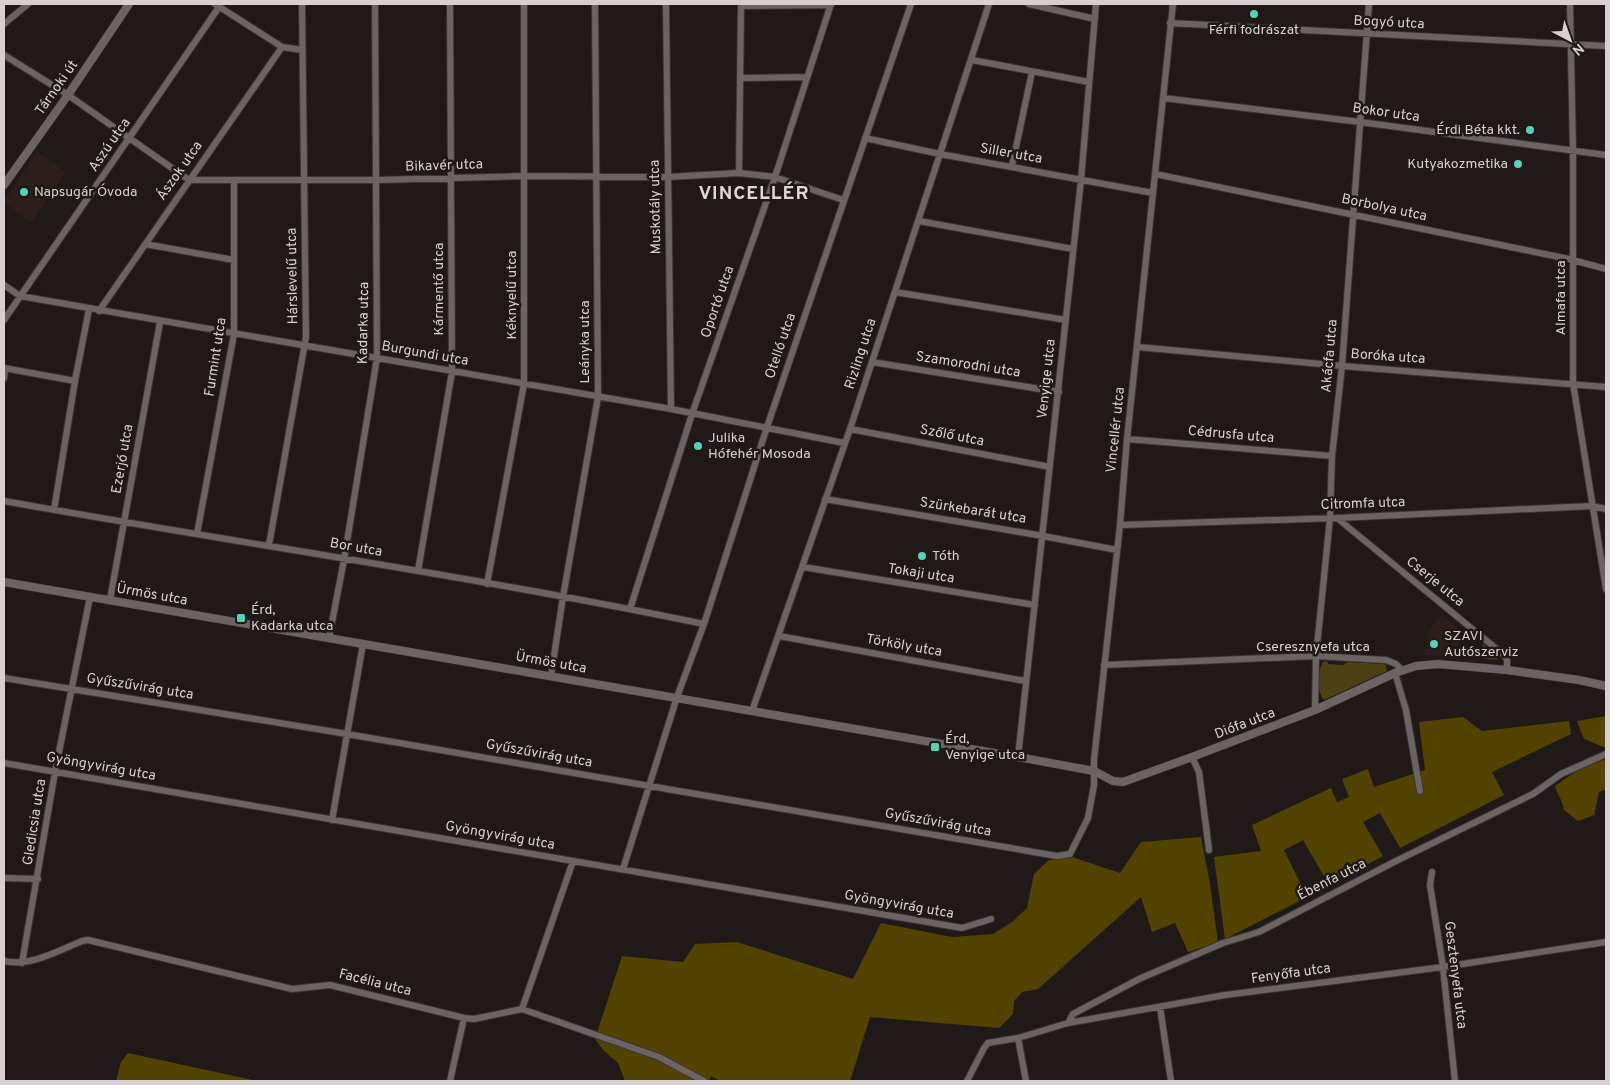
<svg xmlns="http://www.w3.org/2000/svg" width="1610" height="1085" viewBox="0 0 1610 1085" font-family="Overpass,sans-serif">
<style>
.built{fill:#2b1e1b}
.green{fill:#4c4015}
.forest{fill:#534303}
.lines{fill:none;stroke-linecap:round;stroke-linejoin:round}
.minor-casing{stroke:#3a3635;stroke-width:8}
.tertiary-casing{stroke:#3a3635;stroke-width:9}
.minor{stroke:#6c6462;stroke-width:6}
.tertiary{stroke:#6c6462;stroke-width:8}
.poi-dot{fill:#5bcebb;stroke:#1f1917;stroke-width:2}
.labels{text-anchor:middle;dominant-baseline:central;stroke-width:5;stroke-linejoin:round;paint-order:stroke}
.street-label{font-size:14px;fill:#d6d1d0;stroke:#1f1917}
.poi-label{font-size:14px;fill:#d6d1d0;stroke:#1f1917;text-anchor:start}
.district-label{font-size:19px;font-weight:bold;letter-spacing:1px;fill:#e1d8d6;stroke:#1f1917}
</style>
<rect width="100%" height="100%" fill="#1f1917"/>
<path class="built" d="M37,152L66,172L31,222L4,203V201Z
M1442,614L1465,634L1457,644L1453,657L1424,655L1428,631Z"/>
<path class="green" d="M1483,644L1499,655L1497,660L1478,658Z
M1326,661L1329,664L1343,665L1348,662L1382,664L1386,665L1387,671L1324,700C1317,692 1317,671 1323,662Z"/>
<path class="forest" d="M1606,716V748L1584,739L1577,721Z
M1463,717L1482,731L1569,721L1571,734L1492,772L1504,795L1400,848L1380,813L1363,822L1383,856L1329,885L1303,840L1284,850L1307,897L1225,939L1214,857L1261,851L1252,825L1331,788L1337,802L1349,797L1342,779L1368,769L1374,787L1425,770L1419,722Z
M1606,759V789L1599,792L1594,815L1578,821L1564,810C1562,799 1558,796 1555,786L1578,770Z
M1201,837L1210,884L1218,942L1188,952L1175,923L1152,932L1141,897L1038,989L1022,992L1014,1001L1013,1014L999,1028L870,1017L850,1081H720L711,1076L709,1081H625L618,1063L603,1050L595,1039L622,956L683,962L695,944L737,942L853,979L881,923L952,937L993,934L1012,922L1027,908L1034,874L1049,860L1072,857L1120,873L1141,842Z
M128,1053L257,1081H116L121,1062Z"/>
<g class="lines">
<g class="minor-casing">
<path id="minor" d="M215,4L282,47L302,50
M666,4L671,409
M1029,4L1095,19
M1570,4L1573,151V383L1606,589
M741,6L831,5
M1170,23L1606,46
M4,24L28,4
M4,55L68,95L189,180H377L524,176L668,177L739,173L775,177L843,200
M972,60L1089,82
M740,78L806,77
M1163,98L1360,122L1606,155
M865,138L940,154L1153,193
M1012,166L1032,72
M739,173L741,4
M1155,174L1569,259L1606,269
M919,221L1073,249
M145,244L234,260
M4,285L20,296L671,409L844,443
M895,292L1066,320
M99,311L282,47
M4,320L219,7
M1138,347L1342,366L1606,387
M872,362L1059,392
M4,368L75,381
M4,378L5,369
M850,429L1050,467
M1127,439L1332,456
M825,499L1043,536L1117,550
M4,501C237,543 472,576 704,624
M54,510L75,381L89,309
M1337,518L1504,655L1507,660V670
M1120,525L1337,518L1592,506L1606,509
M197,534L234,334V182
M269,545L306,337L302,4
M803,567L1035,605
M418,571L452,372L450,4
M487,584L524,384V4
M110,600L160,322
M630,609L692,414L775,177L831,4
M779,636L1025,681
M329,638L344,560L377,358L375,4
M1104,665L1316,656L1386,660L1396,664L1402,670
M1395,673L1406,710L1420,791
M551,676L563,597L598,397L595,4
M4,678L347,734L1057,856L1070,854L1088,818L1094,785V760L1120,525L1127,439L1173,4
M1315,710L1316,656L1330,518L1332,456L1342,366L1369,4
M752,711L850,429L989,4
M1018,757L1081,180L1096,4
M1192,757L1199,772L1209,850
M4,763L962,928L991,919
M332,820L363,644
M623,869L677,697L704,624L767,427L911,4
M1432,872L1430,885L1443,967L1455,1081
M4,878L38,879
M4,961C30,967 58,951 82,941L88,940L292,989L330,985L464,1018L474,1019L522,1009L659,1057L704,1081
M22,963L55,772L90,597
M1160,1007L1171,1081
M522,1009L573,861
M1068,1023L1073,1014L1139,979L1223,943L1259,932L1396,861L1533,794L1561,774L1606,754
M1018,1038L1026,1081
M450,1081L464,1018
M967,1081L984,1048L988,1043L1018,1038L1068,1023L1225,995L1443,967L1606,942"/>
</g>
<g class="tertiary-casing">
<path id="tertiary" d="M4,185L68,95L129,4
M4,582L1018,757L1094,771L1113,781L1123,782L1192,757L1315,710L1395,673L1416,666L1438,664L1507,670L1579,680L1606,686"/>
</g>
<use href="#minor" class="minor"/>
<use href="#tertiary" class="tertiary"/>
</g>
<g class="poi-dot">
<circle cx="1254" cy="14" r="5"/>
<circle cx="1530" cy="130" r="5"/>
<circle cx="1518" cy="164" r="5"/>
<circle cx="24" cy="192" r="5"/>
<circle cx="698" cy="446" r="5"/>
<circle cx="922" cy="556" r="5"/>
<rect x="236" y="613" width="10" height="10" rx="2.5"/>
<circle cx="1434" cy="644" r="5"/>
<rect x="930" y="742" width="10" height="10" rx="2.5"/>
</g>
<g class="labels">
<g class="street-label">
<text transform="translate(1389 23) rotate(3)">Bogyó utca</text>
<text transform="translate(57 88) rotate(-55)">Tárnoki út</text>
<text transform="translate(1386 113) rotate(8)">Bokor utca</text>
<text transform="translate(110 145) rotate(-55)">Aszú utca</text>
<text transform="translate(1011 154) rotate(10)">Siller utca</text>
<text transform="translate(444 166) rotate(-2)">Bikavér utca</text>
<text transform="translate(180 171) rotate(-55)">Ászok utca</text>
<text transform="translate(656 207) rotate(-91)">Muskotály utca</text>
<text transform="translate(1384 208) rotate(12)">Borbolya utca</text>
<text transform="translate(293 276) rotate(-91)">Hárslevelű utca</text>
<text transform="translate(439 289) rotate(-90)">Kármentő utca</text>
<text transform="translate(512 295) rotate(-90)">Kéknyelű utca</text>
<text transform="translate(1561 298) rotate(-90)">Almafa utca</text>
<text transform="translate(718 302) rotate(-71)">Oportó utca</text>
<text transform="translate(364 323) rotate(-89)">Kadarka utca</text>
<text transform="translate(585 342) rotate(-90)">Leányka utca</text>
<text transform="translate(781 346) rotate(-71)">Otelló utca</text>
<text transform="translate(425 354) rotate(10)">Burgundi utca</text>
<text transform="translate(861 354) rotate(-72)">Rizling utca</text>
<text transform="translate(1330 356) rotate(-85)">Akácfa utca</text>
<text transform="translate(216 357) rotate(-81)">Furmint utca</text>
<text transform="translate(1388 357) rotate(4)">Boróka utca</text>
<text transform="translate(968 365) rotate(9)">Szamorodni utca</text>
<text transform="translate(1047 379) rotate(-84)">Venyige utca</text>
<text transform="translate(1116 430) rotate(-84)">Vincellér utca</text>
<text transform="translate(1231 435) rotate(5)">Cédrusfa utca</text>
<text transform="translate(952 436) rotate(11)">Szőlő utca</text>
<text transform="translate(123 459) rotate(-80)">Ezerjó utca</text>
<text transform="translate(1363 504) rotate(-2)">Citromfa utca</text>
<text transform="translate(973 511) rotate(9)">Szürkebarát utca</text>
<text transform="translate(356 548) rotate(10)">Bor utca</text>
<text transform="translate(921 574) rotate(9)">Tokaji utca</text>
<text transform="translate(1435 582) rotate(39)">Cserje utca</text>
<text transform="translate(152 595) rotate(10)">Ürmös utca</text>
<text transform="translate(904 646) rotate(10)">Törköly utca</text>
<text x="1313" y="647">Cseresznyefa utca</text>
<text transform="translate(551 663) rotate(10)">Ürmös utca</text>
<text transform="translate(140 687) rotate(9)">Gyűszűvirág utca</text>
<text transform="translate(1245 724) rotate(-21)">Diófa utca</text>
<text transform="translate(539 754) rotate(10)">Gyűszűvirág utca</text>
<text transform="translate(101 767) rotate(10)">Gyöngyvirág utca</text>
<text transform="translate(35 822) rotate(-81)">Gledicsia utca</text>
<text transform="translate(938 823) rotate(10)">Gyűszűvirág utca</text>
<text transform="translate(500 836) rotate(10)">Gyöngyvirág utca</text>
<text transform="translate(1332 880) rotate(-27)">Ébenfa utca</text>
<text transform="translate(899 905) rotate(10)">Gyöngyvirág utca</text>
<text transform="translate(1291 974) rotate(-8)">Fenyőfa utca</text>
<text transform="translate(1455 975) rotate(83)">Gesztenyefa utca</text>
<text transform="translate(375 983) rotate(14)">Facélia utca</text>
</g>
<g class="poi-label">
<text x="1254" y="30" text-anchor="middle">Férfi fodrászat</text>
<text x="1520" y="130" text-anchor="end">Érdi Béta kkt.</text>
<text x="1508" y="164" text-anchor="end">Kutyakozmetika</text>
<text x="34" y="192">Napsugár Óvoda</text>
<text x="708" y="438">Julika<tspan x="708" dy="16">Hófehér Mosoda</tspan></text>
<text x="932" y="556">Tóth</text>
<text x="251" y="610">Érd,<tspan x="251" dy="16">Kadarka utca</tspan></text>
<text x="1444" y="636">SZAVI<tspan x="1444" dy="16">Autószerviz</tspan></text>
<text x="945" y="739">Érd,<tspan x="945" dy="16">Venyige utca</tspan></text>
</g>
<g class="district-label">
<text x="754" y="194">VINCELLÉR</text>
</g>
</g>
<rect width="1610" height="1085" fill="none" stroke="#d6d1d0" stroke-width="10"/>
<g transform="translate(1570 40) rotate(139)" stroke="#1f1917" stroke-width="4" paint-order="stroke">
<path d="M0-4L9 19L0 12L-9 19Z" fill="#d6d1d0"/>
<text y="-8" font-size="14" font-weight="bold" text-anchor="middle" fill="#d6d1d0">N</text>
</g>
</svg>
